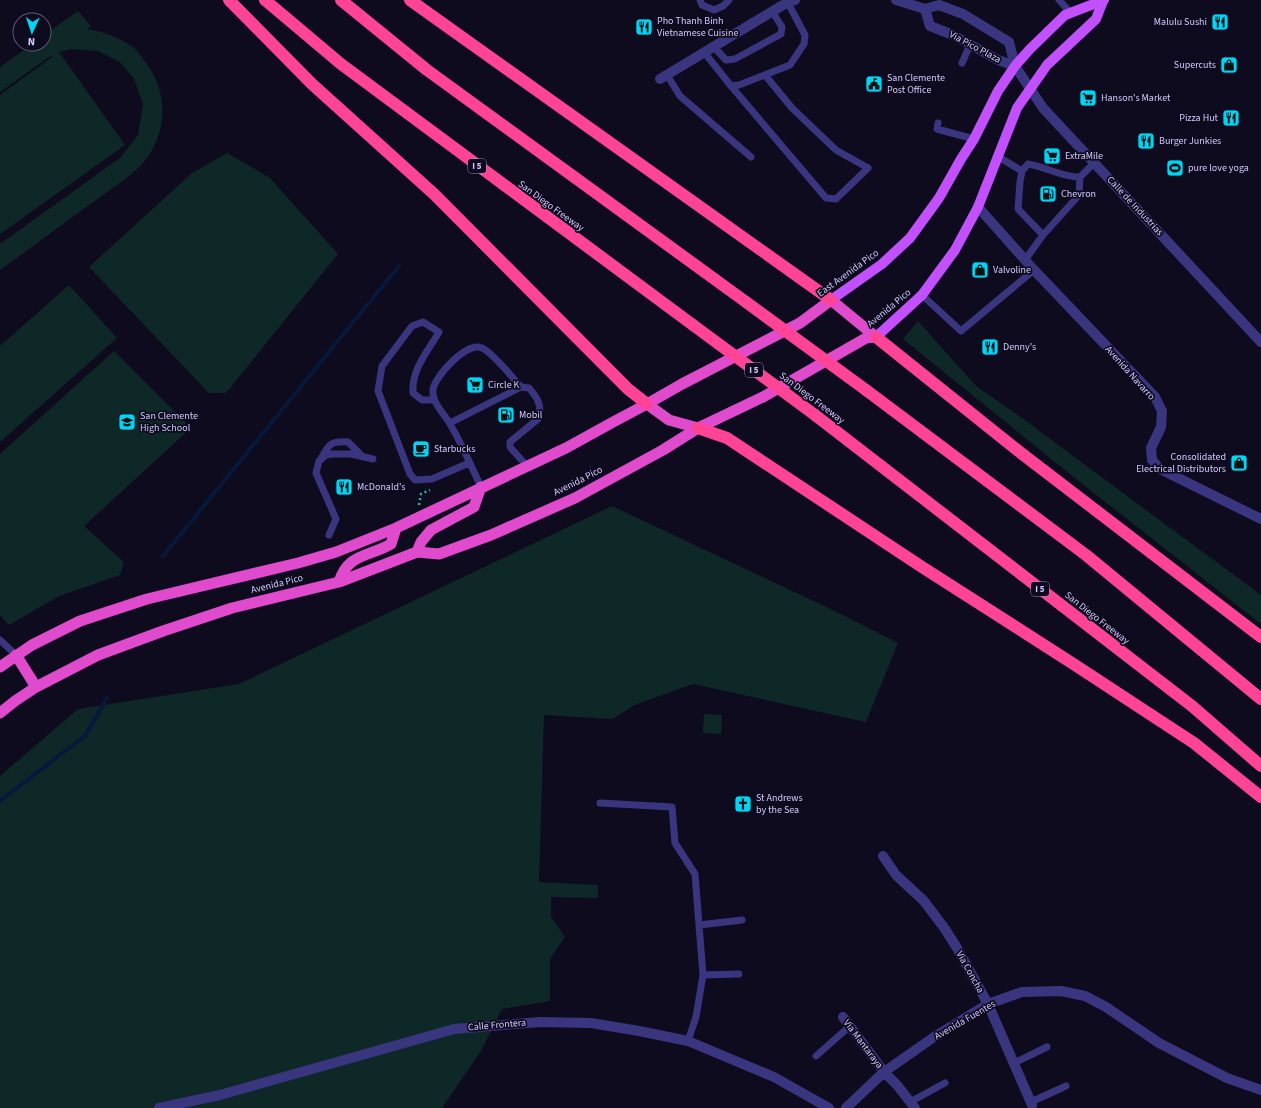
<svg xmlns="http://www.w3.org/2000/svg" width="1261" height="1108" viewBox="0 0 1261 1108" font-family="'Source Sans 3',sans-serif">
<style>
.green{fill:#0e2828}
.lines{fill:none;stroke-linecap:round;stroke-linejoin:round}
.stream{stroke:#07193b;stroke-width:4}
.path{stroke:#29b2ae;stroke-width:2.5;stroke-dasharray:2 3;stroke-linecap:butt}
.service{stroke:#3a357f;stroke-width:7}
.minor{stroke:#3a357f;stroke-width:10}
.tertiary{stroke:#3a357f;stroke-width:10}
.primary{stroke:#c250ff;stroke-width:10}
.trunk{stroke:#e04acc;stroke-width:11}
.motorway{stroke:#ff4498;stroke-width:12}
.motorway-bridge{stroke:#ff4498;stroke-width:12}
.labels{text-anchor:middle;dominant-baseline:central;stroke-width:3.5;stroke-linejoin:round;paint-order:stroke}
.shield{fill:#0f0b1e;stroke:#9690bc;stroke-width:1}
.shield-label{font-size:9px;font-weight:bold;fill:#d0c9ff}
.poi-label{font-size:10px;fill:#d0c9ff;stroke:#0f0b1e;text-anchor:start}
.street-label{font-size:10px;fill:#d0c9ff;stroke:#0f0b1e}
</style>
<rect width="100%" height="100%" fill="#0f0b1e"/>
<path class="green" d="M78,11L91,26L87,29C104,32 122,38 135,49C138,52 141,56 143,59C164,84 169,118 153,148C147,160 139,168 129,176L0,270V244L120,158L138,135L143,104L134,79L120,62L98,51L71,49L59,52L125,145L0,234V95L55,55L49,57L0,92V67L32,44H44V35Z
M227,153L270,178L338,254L226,393H209L89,267L191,174Z
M69,285L117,338L0,442V346Z
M918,321L976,386L1019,416L1261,595V624L1071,475L903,339Z
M114,351L191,428L84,526L124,562L120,575L59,596L9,625L0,615V454Z
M612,506L839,613L898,643L866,722L693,684L634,705L613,719L544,715L539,882L598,885V898L551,897V917L565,937L550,959V1001L502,1009L481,1051L442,1108H0V776L78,709L239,684Z
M704,714L722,715L721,734L703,733Z"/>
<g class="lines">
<path class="stream" d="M163,556L399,266
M0,801L86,735L107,698"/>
<path class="path" d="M419,505L421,494L430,490"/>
<path class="service" d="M700,0L702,5L714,10L723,6L729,0
M1059,0L1070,12
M713,46L726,60L735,59L781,34L782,27L772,11
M704,52L731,86L739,85L790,65L804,44L805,35L788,3
M962,63L970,45
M667,75L680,96L751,157
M731,86L826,198L836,199L868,168L836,150L792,108L765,75
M938,123L937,129L974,139
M997,156L1022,171L1028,164C1046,167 1062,177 1080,177L1095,162
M1022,171L1020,182L1018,209L1043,235
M1025,260L1043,235L1079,195L1080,177
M922,295L961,331L1034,270
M434,400H422L413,393C411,370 428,351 439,332L423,322L412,326L382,366L378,391L410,474L415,480L432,479L469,463
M450,423L521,387L529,388C537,397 543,406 538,419L510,442V447L527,466
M321,459C329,444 330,441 348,442L362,456
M481,487C471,466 462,444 450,424C446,416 436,407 434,398C433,396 433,391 433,389C436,375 467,341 482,348C492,352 513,378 521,387
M329,535L336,519L316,473L319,461L326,455L332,454H351L373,459
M0,640L16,655
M600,803L672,807L675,843L695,874L703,975L696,1017L688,1041
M699,925L742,920
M703,975L739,974
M816,1056L850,1026
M1014,1063L1047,1047
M910,1102L945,1083
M1031,1102L1066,1086"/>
<path class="minor" d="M896,0L925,9L939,5L963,14L1009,42L1015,66L1043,108L1261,342
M925,9L930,26L953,35L998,60L1015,66
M660,79L783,5L795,0
M978,207L1034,270L1155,397L1162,411L1161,427L1151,448L1152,460L1160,469L1261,519
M883,856L896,875L924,901L945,929L957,948L988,1004L1032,1105
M843,1017L884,1072L897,1085L915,1108
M846,1108L884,1072L934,1037L988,1004L1022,992L1061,991L1085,996L1106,1007L1159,1043L1227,1078L1261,1090"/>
<path class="tertiary" d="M159,1108L220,1095L454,1029L540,1022L591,1023L639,1031L688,1041L774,1077L829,1108"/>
<path class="primary" d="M831,300L882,264L910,238L939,198L961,159L974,139L998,91L1015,66L1030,49L1065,15L1104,0
M876,337L922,295L955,250L978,207L1017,108L1047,65L1096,19L1103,1"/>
<path class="trunk" d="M647,404L669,420L698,428
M417,552L421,542L431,530L474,507L481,487
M339,582C348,553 369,557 391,544L396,528
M16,655L36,687
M0,667L32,645L80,621L147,599L298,563L336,552L396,528L566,448L615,421L647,404L682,384L800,323L831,300L876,337
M0,713L15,701L36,687L98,655L163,631L232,608L339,582L417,552L439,554L491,535L575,498L663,450L698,428L763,397L866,338L876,337"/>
<path class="motorway" d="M229,0L312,84L434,194L628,389L647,404
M265,0L341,64L693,325
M341,0L427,70L746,302
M410,0L831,300
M876,337L1021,453L1261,637
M866,390L1086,555L1261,699
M815,415L1192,706L1261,766
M698,428L727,438L922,567L1075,665L1194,743L1261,797"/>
<path class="motorway-bridge" d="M746,302L866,390
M693,325L815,415"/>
</g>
<defs>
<g id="restaurant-square" transform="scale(0.9)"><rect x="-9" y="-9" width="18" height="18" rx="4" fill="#00d5f4" stroke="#0f0b1e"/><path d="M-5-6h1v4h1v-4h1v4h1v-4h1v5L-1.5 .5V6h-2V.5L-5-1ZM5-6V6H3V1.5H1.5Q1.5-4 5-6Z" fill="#111"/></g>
<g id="shop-square" transform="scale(0.9)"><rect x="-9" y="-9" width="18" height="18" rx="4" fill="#00d5f4" stroke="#0f0b1e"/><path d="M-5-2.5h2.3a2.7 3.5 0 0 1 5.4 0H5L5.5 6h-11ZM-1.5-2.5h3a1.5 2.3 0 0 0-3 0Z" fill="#111"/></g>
<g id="civic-square" transform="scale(0.9)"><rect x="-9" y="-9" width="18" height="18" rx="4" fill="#00d5f4" stroke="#0f0b1e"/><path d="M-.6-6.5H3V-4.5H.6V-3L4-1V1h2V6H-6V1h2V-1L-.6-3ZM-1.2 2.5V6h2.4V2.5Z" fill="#111"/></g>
<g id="supermarket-square" transform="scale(0.9)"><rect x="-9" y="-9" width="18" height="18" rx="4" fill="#00d5f4" stroke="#0f0b1e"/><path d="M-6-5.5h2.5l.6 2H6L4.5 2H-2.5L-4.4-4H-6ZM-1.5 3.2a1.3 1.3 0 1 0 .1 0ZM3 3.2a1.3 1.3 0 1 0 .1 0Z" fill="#111"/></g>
<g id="stadium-square" transform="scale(0.9)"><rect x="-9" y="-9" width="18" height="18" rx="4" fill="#00d5f4" stroke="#0f0b1e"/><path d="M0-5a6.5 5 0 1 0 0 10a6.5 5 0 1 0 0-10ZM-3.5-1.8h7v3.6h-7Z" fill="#111"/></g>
<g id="fuel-square" transform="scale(0.9)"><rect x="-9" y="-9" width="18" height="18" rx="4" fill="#00d5f4" stroke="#0f0b1e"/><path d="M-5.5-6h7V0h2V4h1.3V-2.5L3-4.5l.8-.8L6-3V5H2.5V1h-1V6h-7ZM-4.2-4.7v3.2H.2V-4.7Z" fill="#111"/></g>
<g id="school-square" transform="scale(0.9)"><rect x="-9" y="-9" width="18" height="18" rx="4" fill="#00d5f4" stroke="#0f0b1e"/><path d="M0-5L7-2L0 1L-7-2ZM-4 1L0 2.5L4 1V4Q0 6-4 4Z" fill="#111"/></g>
<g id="cafe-square" transform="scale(0.9)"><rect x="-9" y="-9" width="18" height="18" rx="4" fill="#00d5f4" stroke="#0f0b1e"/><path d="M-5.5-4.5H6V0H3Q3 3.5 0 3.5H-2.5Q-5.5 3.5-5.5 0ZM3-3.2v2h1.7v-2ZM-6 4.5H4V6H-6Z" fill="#111"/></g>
<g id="church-square" transform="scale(0.9)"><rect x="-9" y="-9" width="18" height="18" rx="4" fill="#00d5f4" stroke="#0f0b1e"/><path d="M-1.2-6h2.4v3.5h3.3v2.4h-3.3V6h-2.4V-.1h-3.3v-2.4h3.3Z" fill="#111"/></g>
</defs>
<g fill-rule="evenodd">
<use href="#restaurant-square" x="1220" y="22"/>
<use href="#restaurant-square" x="644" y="27"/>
<use href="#shop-square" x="1229" y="65"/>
<use href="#civic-square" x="874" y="84"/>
<use href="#supermarket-square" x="1088" y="98"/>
<use href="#restaurant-square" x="1231" y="118"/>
<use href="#restaurant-square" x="1146" y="141"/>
<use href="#supermarket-square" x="1052" y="156"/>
<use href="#stadium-square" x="1175" y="168"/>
<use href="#fuel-square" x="1048" y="194"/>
<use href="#shop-square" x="980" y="270"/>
<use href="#restaurant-square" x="990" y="347"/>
<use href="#supermarket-square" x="475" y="385"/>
<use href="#fuel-square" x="506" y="415"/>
<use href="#school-square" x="127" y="422"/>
<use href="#cafe-square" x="421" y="449"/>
<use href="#shop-square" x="1239" y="463"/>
<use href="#restaurant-square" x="344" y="487"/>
<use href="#church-square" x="743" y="804"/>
</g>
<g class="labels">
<g class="shield">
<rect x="468" y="159" width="18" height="14" rx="3"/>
<rect x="745" y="363" width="18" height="14" rx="3"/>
<rect x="1031" y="582" width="18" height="14" rx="3"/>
</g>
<g class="shield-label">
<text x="477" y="166">I 5</text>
<text x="754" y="370">I 5</text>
<text x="1040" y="589">I 5</text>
</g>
<g class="poi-label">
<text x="657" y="21">Pho Thanh Binh<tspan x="657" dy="12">Vietnamese Cuisine</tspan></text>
<text x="1207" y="22" text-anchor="end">Malulu Sushi</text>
<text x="1216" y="65" text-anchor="end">Supercuts</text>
<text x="887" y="78">San Clemente<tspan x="887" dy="12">Post Office</tspan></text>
<text x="1101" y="98">Hanson's Market</text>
<text x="1218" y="118" text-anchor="end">Pizza Hut</text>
<text x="1159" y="141">Burger Junkies</text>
<text x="1065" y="156">ExtraMile</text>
<text x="1188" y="168">pure love yoga</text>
<text x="1061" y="194">Chevron</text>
<text x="993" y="270">Valvoline</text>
<text x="1003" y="347">Denny's</text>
<text x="488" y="385">Circle K</text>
<text x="519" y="415">Mobil</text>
<text x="140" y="416">San Clemente<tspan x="140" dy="12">High School</tspan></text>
<text x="434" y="449">Starbucks</text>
<text x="1226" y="457" text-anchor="end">Consolidated<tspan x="1226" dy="12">Electrical Distributors</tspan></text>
<text x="357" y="487">McDonald's</text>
<text x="756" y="798">St Andrews<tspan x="756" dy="12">by the Sea</tspan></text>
</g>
<g class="street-label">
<text transform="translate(975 47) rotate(28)">Via Pico Plaza</text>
<text transform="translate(551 206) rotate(36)">San Diego Freeway</text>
<text transform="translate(1135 206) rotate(47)">Calle de Industrias</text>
<text transform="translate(848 273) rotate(-36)">East Avenida Pico</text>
<text transform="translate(889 308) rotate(-40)">Avenida Pico</text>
<text transform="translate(1130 373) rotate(48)">Avenida Navarro</text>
<text transform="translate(812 398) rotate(37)">San Diego Freeway</text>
<text transform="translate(578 481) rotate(-27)">Avenida Pico</text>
<text transform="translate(277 584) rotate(-14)">Avenida Pico</text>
<text transform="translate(1097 618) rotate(38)">San Diego Freeway</text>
<text transform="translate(970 972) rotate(61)">Via Concha</text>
<text transform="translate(965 1020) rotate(-30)">Avenida Fuentes</text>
<text transform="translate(497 1025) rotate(-5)">Calle Frontera</text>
<text transform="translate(863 1044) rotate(53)">Via Mantaraya</text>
</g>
</g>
<g transform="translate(32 32) rotate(183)"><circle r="19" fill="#0f0b1e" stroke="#5c5778"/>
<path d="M0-3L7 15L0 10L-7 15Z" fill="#00d5f4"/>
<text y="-6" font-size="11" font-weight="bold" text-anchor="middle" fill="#d0c9ff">N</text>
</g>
</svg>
